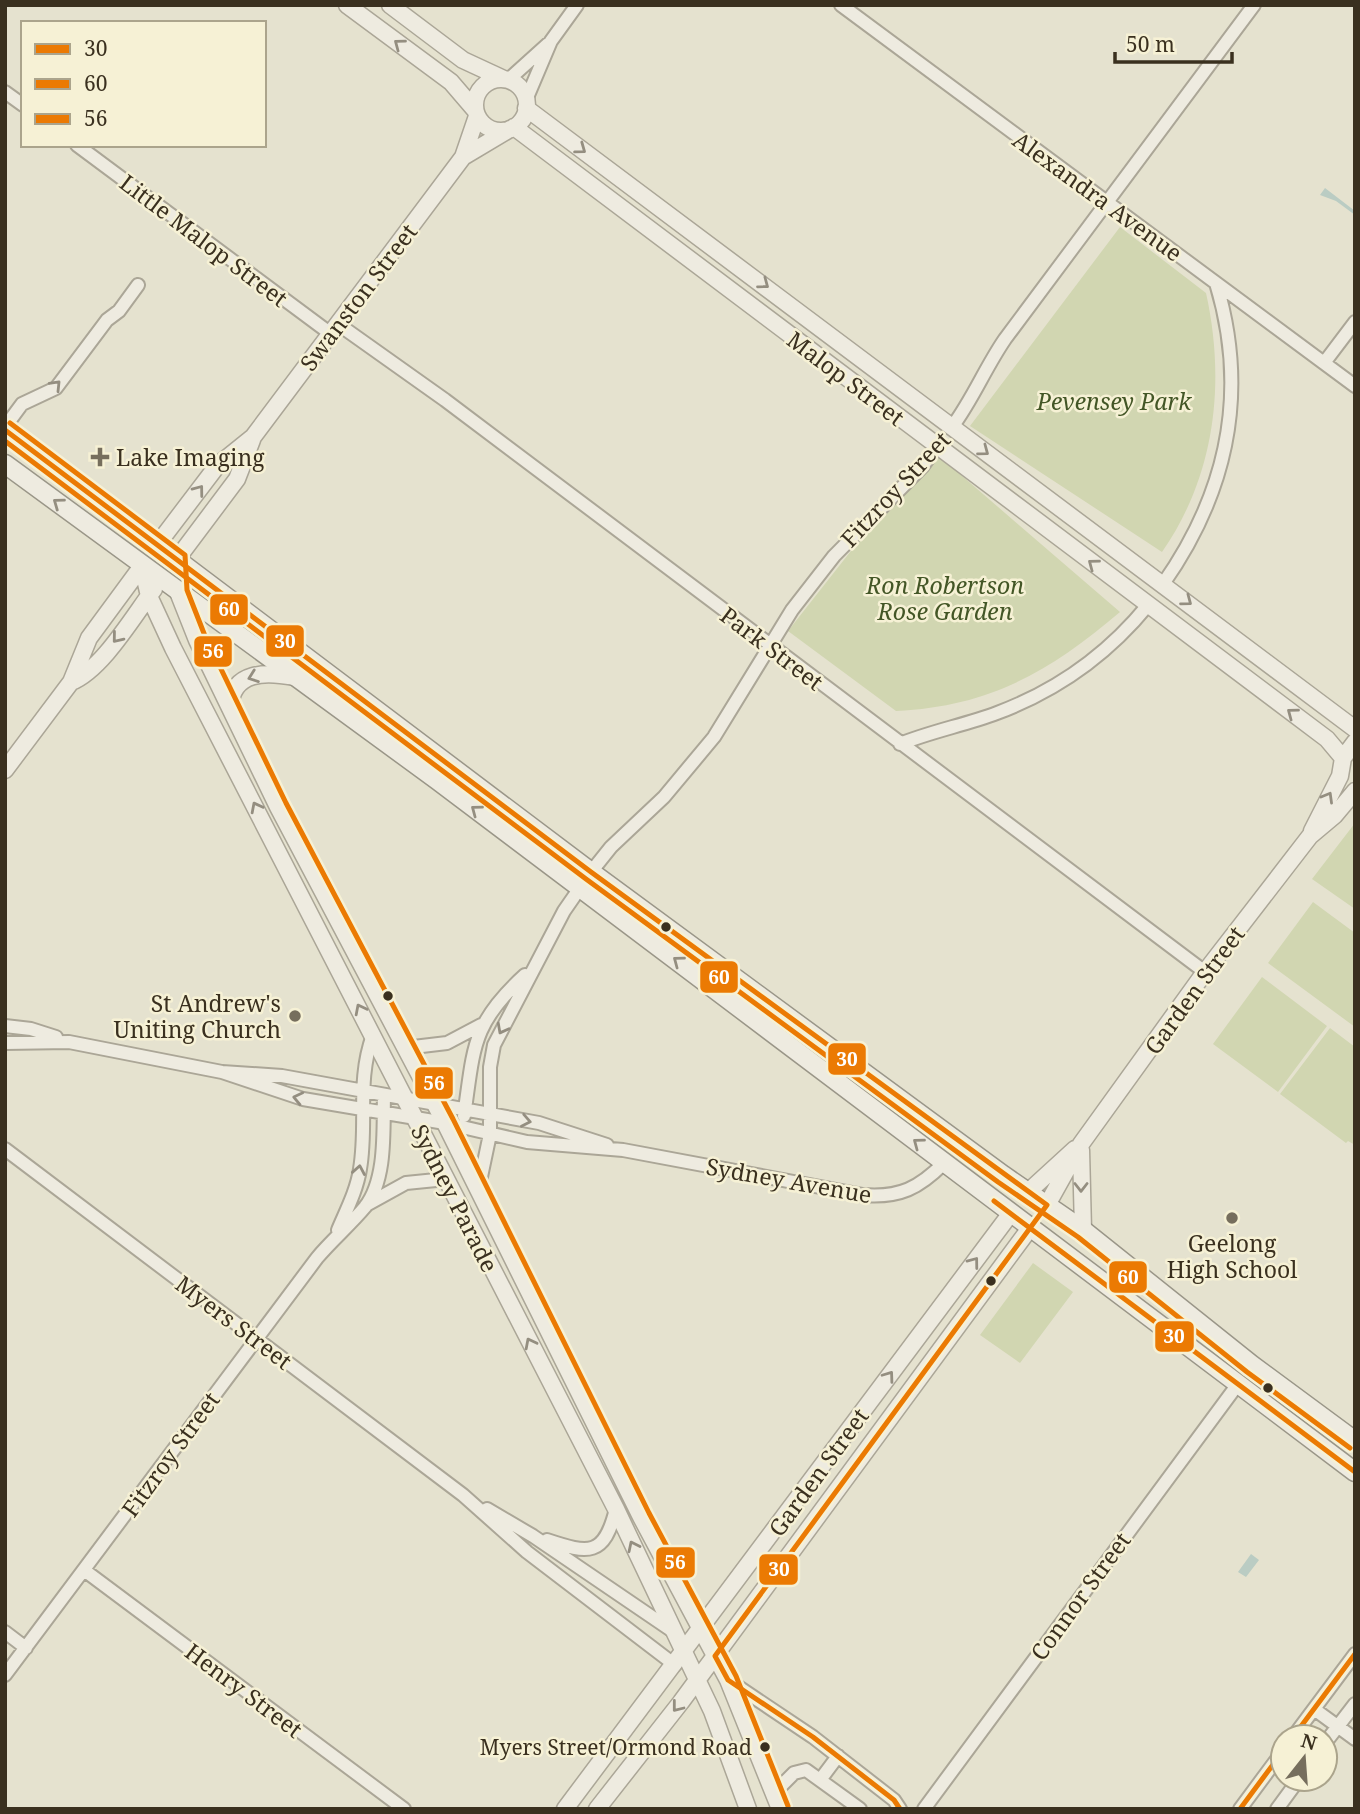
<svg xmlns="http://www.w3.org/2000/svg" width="1360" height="1814" viewBox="0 0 1360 1814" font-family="'Noto Serif',serif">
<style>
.green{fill:#d1d6b1}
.water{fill:#baccc3}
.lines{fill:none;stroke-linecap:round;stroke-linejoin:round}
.minor-casing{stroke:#aba697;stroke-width:16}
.tertiary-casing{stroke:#aba697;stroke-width:19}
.secondary-casing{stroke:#9a9688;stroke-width:21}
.minor{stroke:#eeebe0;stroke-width:12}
.tertiary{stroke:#eeebe0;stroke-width:16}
.secondary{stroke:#eeebe0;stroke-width:18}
.bus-1-casing{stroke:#f6f1d5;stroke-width:10}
.bus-2-casing{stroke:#f6f1d5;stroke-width:10}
.bus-3-casing{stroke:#f6f1d5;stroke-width:10}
.bus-1{stroke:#eb7a03;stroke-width:5}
.bus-2{stroke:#eb7a03;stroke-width:5}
.bus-3{stroke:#eb7a03;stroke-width:5}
.oneway{stroke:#948e80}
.poi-dot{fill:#766e5d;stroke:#f6f1d5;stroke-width:2.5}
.bus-dot{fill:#3a301f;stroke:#f6f1d5;stroke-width:2.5}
.labels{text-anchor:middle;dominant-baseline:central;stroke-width:5;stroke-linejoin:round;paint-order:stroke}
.bus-label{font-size:21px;fill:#3a301f;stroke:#f6f1d5;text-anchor:end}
.street-label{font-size:23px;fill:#3a301f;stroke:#f6f1d5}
.park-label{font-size:23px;font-style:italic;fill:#435626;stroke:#f6f1d5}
.poi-label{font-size:23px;fill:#3a301f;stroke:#f6f1d5;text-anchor:start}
.line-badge{stroke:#f6f1d5;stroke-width:2.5}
.badge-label{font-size:19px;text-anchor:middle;font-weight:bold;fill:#fff}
</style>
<rect width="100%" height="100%" fill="#e5e2cf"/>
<path class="green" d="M1120,227L1206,293C1226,383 1215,476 1162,552L970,426Z
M940,457L1120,612C1049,672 991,706 896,711L788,631L869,528Z
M1355,823V909L1312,879Z
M1313,902L1355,933V1027L1268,963Z
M1262,977L1327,1026L1278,1092L1213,1044Z
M1330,1028L1355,1047V1145L1348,1141L1346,1143L1280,1094Z
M1033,1263L1073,1292L1020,1363L980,1335Z"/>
<path class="water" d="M1325,188L1355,211V215L1336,201L1320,195Z
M1251,1554L1259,1560L1246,1577L1238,1572Z"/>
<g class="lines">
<g class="minor-casing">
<path id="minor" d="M841,5L1355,386
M508,80L548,44
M5,92L23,105
M526,100L551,41L577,5
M77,145L331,334
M338,324L445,400L1205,972
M1324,363L1355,322
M5,427L22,404L56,388L107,320L119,311L138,285
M952,427C973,399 985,368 1005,339L1254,5
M1163,584C1227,493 1249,392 1216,283
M900,744C932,731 965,725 997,713C1056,691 1108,654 1148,605
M5,1026L31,1029L56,1037
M5,1043L69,1042L222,1072L282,1076L539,1123L607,1145
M405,1048L447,1043L481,1025
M222,1072L303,1099L445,1123L527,1142L623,1150L863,1195C900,1198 919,1188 944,1163
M464,1116C474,1048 471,1024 525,975
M5,1149L463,1495L527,1552L675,1665
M478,1191L490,1134V1067L494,1045L564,911L591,872L611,847L664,797L714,737L792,610L834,556L922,467L937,446
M368,1204L406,1183L446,1179
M338,1230C346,1211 357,1190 360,1169C368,1122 356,1082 373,1035
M487,1509L533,1536L674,1632
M547,1540C589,1554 604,1557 616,1509
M84,1570L404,1809
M5,1632L26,1648
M5,1675L317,1258C332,1240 350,1225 365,1207C387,1179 383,1129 384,1095
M728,1680L813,1737L894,1800L900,1809
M1314,1709L1355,1739
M1293,1737L1355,1654
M1325,1743L1355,1704
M820,1780L838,1756
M774,1793L794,1773L806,1770L860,1809
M924,1809L1238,1384
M1240,1809L1283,1751
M1277,1809L1299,1779"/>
</g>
<g class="tertiary-casing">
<path id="tertiary" d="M347,5L451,82L475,110
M390,5L463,60L504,79
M475 105a26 26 0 1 1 52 0a26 26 0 1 1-52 0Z
M526,108L1355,729
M514,127L1327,739L1343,758
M463,157L510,129
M157,545L217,466L253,437L463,157L477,116
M177,559L237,479L252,440
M142,566L149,596L173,648L616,1509L712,1711L748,1809
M178,592L197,640L278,807L445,1123L641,1517L728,1680L780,1809
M71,682C102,670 134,615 154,589
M230,707C232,670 267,672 294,677
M5,770L71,682L89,638L142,566
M1312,831L1340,776L1343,758L1355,742
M1081,1150L1083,1230
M1028,1192L1075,1149
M1047,1205L1081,1144L1205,972L1310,836L1335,815L1355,791
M565,1809L1011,1213
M597,1809L681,1702L1030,1228"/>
</g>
<g class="secondary-casing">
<path id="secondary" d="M5,430L591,872L1003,1175L1083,1230L1252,1365L1355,1441
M5,464L437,780L1355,1472"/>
</g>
<use href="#minor" class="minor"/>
<use href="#tertiary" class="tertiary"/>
<use href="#secondary" class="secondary"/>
<g class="bus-1-casing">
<path id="bus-1" d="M5,430L591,872L1047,1205L715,1656L728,1680L813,1737L894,1800L900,1809
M994,1201L1355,1472
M1293,1737L1355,1654
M1240,1809L1283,1751"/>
</g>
<g class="bus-2-casing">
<path id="bus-2" d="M5,441L586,879L998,1182L1078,1237L1247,1372L1350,1448"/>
</g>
<g class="bus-3-casing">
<path id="bus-3" d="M10,423L185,555L187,590L205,636L286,803L453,1119L649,1513L736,1676L788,1806"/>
</g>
<use href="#bus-1" class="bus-1"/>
<use href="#bus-2" class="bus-2"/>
<use href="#bus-3" class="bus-3"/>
</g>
<defs><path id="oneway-chevron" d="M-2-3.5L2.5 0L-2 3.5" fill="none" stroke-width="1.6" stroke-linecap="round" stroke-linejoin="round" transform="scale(1.75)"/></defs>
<g class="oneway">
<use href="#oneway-chevron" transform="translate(399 44) rotate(-143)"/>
<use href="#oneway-chevron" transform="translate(581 149) rotate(36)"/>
<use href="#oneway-chevron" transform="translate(764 284) rotate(37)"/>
<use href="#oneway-chevron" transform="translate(56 385) rotate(-46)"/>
<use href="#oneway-chevron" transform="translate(984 451) rotate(37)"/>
<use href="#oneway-chevron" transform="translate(199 490) rotate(-53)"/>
<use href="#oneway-chevron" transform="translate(58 503) rotate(-144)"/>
<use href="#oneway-chevron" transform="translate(1093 564) rotate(-143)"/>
<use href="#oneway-chevron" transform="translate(1187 601) rotate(37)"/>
<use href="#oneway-chevron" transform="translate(117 638) rotate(129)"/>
<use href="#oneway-chevron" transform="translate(253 677) rotate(160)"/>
<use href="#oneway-chevron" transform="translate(1292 713) rotate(-143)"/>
<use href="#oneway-chevron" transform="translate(1328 797) rotate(-60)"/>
<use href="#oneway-chevron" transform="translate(256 807) rotate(-117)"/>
<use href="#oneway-chevron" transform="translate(476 810) rotate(-143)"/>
<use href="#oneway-chevron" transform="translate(678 961) rotate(-143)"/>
<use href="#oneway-chevron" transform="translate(360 1009) rotate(-117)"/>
<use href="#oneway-chevron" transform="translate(502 1029) rotate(118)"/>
<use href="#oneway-chevron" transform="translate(298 1098) rotate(-167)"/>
<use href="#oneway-chevron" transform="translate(526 1121) rotate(11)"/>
<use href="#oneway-chevron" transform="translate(918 1143) rotate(-143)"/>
<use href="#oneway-chevron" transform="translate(359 1170) rotate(-80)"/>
<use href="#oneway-chevron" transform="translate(1081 1187) rotate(90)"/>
<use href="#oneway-chevron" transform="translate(974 1262) rotate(-53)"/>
<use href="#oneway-chevron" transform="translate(530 1343) rotate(-117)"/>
<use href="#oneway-chevron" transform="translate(889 1376) rotate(-54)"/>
<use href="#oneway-chevron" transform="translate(633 1546) rotate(-116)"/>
<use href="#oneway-chevron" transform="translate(677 1707) rotate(128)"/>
</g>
<g class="poi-dot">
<path d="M96.5 446.5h7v7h7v7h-7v7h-7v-7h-7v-7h7z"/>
<circle cx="295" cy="1016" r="7"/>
<circle cx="1232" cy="1218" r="7"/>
</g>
<g class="bus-dot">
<circle cx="666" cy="927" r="6"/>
<circle cx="388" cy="996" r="6"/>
<circle cx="991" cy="1281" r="6"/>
<circle cx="1268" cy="1388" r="6"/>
<circle cx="765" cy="1747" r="6"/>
</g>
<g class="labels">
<g class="bus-label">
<text x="752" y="1747">Myers Street/Ormond Road</text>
</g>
<g class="street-label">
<text transform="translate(1098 196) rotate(36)">Alexandra Avenue</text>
<text transform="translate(204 240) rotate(37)">Little Malop Street</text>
<text transform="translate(358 297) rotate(-53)">Swanston Street</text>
<text transform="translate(846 378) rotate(37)">Malop Street</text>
<text transform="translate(895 489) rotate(-47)">Fitzroy Street</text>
<text transform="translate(772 648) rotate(37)">Park Street</text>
<text transform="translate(1194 990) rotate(-54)">Garden Street</text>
<text transform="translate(789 1180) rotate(10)">Sydney Avenue</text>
<text transform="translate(455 1198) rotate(63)">Sydney Parade</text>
<text transform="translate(234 1322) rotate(37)">Myers Street</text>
<text transform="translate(170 1454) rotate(-54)">Fitzroy Street</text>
<text transform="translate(818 1472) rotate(-54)">Garden Street</text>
<text transform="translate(1080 1596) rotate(-54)">Connor Street</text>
<text transform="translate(244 1690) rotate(37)">Henry Street</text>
</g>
<g class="park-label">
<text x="1114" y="401">Pevensey Park</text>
<text x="945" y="585">Ron Robertson<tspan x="945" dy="26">Rose Garden</tspan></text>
</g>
<g class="poi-label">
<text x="116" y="457">Lake Imaging</text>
<text x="281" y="1003" text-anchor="end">St Andrew's<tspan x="281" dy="26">Uniting Church</tspan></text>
<text x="1232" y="1243" text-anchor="middle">Geelong<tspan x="1232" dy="26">High School</tspan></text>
</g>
</g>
<g class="line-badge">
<rect x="209" y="593" width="40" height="33" rx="7" fill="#eb7a03"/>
<rect x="265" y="624" width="40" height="34" rx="7" fill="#eb7a03"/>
<rect x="193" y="635" width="40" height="33" rx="7" fill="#eb7a03"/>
<rect x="699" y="960" width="40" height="34" rx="7" fill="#eb7a03"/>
<rect x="827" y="1042" width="40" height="34" rx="7" fill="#eb7a03"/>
<rect x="414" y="1066" width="40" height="34" rx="7" fill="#eb7a03"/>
<rect x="1108" y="1260" width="40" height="34" rx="7" fill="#eb7a03"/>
<rect x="1154" y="1320" width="41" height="33" rx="7" fill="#eb7a03"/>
<rect x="655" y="1546" width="41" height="33" rx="7" fill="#eb7a03"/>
<rect x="758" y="1553" width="41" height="33" rx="7" fill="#eb7a03"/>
</g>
<g class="badge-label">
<text x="229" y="616">60</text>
<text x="285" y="648">30</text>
<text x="213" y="658">56</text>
<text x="719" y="984">60</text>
<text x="847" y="1066">30</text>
<text x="434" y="1090">56</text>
<text x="1128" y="1284">60</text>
<text x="1174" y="1343">30</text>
<text x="675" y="1569">56</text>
<text x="779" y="1576">30</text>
</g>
<rect width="1360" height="1814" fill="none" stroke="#3a301f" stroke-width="14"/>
<rect x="21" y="21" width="245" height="126" fill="#f6f1d5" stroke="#aba48c" stroke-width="2"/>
<rect x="35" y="44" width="35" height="10" fill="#eb7a03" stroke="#aba48c" stroke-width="2"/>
<text x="84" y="56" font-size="21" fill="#3a301f">30</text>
<rect x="35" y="79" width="35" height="10" fill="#eb7a03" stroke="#aba48c" stroke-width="2"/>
<text x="84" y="91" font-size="21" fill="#3a301f">60</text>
<rect x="35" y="114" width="35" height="10" fill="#eb7a03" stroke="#aba48c" stroke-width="2"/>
<text x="84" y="126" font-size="21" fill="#3a301f">56</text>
<g transform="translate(1304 1758) rotate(17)"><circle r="33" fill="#f6f1d5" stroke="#aba48c" stroke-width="2"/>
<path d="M0-5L12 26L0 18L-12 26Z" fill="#766e5d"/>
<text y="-10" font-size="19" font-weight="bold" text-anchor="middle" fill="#3a301f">N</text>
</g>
<path d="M1115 52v10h117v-10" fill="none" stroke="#3a301f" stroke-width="3.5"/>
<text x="1126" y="52" font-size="21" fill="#3a301f" stroke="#f6f1d5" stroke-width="5" paint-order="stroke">50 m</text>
</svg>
